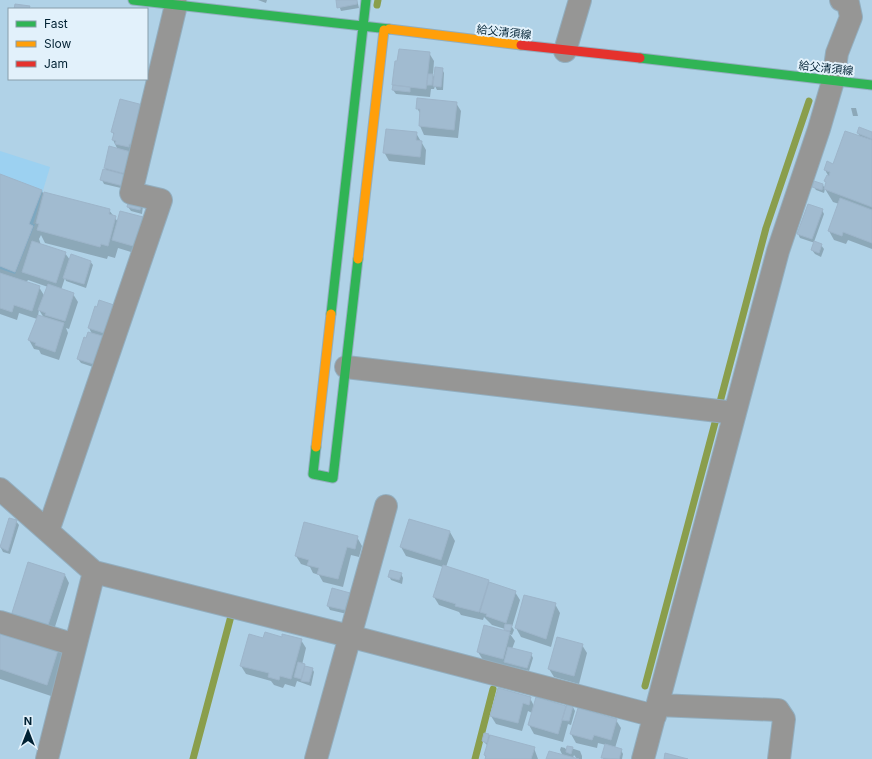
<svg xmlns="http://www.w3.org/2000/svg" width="872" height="759" viewBox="0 0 872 759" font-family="Inter,'Noto Sans JP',sans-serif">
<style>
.built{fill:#9cd1f1}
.shadow{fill:#0003;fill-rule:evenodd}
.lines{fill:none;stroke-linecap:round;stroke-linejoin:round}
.stream{stroke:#8a9e4c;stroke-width:7}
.building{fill:#a1bbd0;stroke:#9db5ca}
.street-casing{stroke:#92aebf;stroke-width:24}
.fast-casing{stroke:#92aebf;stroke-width:11}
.slow-casing{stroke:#92aebf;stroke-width:11}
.jam-casing{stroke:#92aebf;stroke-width:11}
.street{stroke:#969695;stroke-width:22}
.fast{stroke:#30b455;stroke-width:9}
.slow{stroke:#ff9f0a;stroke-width:9}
.jam{stroke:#e5322d;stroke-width:9}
.labels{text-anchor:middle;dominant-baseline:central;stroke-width:4;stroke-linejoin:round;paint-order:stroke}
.street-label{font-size:11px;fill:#002133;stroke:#e2f1fb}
</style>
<rect width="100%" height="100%" fill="#b0d2e7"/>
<path class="built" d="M0,151L50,167L33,224H35L15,274L0,269Z"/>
<path class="shadow" d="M258,0H267L266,3Z
M337,0H357L359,8L341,11Z
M429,53L434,61L433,75L435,79L442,69L444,73L443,90H437L435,86L434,89H431L430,97L396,94L393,90Z
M456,103L461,111L458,138L424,135L420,126L421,115L417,108Z
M142,106L125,189L104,184L102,180L107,171L105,168L118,150L113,140L114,135L112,132Z
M851,108H856L858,116H853Z
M416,133L426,150L425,165L389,161L384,152Z
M858,133H872V249L848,240L846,244L834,240L829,231L839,204L833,202L825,189L827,184L825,181L829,177L825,170L834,165L860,137Z
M0,175L42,191L44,195L109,210L144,256L118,248L115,258L108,256L107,259L45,243L41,235L39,239L41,245L65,253L70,260L90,261L93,265L86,288L66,281L65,278L61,290L73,294L78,302L69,329L66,328L68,333L59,360L41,354L39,350L34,349L29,340L37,319L19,313L17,320L0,314ZM28,280L48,287L45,297L39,287L26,283ZM39,310L44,318L38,316Z
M823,185L825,189L824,193L816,190L813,186Z
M143,206L142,214L131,211L128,207Z
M822,210L824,214L814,242L821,245L824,249L821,257L815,254L812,250L815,243L800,238L798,234Z
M116,307L99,369L81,363L78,359L92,334L89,328Z
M10,519L16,521L19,525L10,554L3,552L1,548Z
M410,520L450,532L455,541L446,567L488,581L490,584L515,592L520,600L512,627L514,630L512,635L510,634L515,641L512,649L531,654L533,658L529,671L483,660L478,652L506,632L505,629L492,625L484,617L483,620L461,615L459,612L439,605L434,597L443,567L406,556L401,547Z
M357,537L362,546L359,557L351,555L343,587L323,582L319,575L313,573L310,567L301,564L296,556Z
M401,574L403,578L402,584L391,580L389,576Z
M65,575L69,583L52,636L17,624Z
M349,594L351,598L347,614L330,610L328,606Z
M555,604L560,613L551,647L521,637L516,628Z
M0,629L59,648L66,661L54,697L0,679Z
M264,640H301L306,648L302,665L312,668L314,672L311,686L297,681L295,687L285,684L283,688L274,685L271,681L246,674L241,666Z
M582,645L587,653L579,684L554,677L549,669Z
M530,698L534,706L565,707L566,709L573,707L575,711L571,725L568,724L563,742L534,734L529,725L532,713L528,711L522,731L496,724L491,716Z
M616,720L621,728L615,748L621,750L623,754L622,759H603L606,745L598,743L597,748L576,743L571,734Z
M489,735L534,748L538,759H486L485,755L488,746L483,741Z
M561,747L565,748L567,751L568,747L580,751L582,756V759H577L574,755L573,758L575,759H547L563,756L560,750Z"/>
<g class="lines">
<path class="stream" d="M377,5L378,0
M720,402L766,228L809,101
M645,686L716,419
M193,759L231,616
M475,759L493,689"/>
</g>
<path class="building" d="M336,0H357V4L337,8Z
M15,4L30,6L29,9H14Z
M399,49L430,52L426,89L392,85L395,61H397Z
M435,67L443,68L441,87L433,86Z
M428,74H433L432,85H427Z
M393,85L410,87V92L392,90Z
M417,98L457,102L454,130L419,126L420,109H416Z
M120,99L143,105L132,145L129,144V147L115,144L116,141L112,140L114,133L111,132Z
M859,127L872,132V139L857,133Z
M386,129L417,132L416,140L422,141L420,157L383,153Z
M845,131L872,140V207L824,189L826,182L824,181L827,175L829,176L830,172L824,170L827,161L833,164Z
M109,146L131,152L126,174L104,168Z
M103,169L126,175L123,186L100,180Z
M0,174L42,190L29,224L33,226L15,272L0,266Z
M814,181L823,184L822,190L812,187Z
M44,192L110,209L109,214L116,216L108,246L101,244L100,247L37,230L39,224L36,223Z
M129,198L142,202L140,210L127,207Z
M840,198L872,210V243L843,232L842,236L828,231Z
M808,204L823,209L812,239L797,234Z
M120,211L147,218L140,248L112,240Z
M32,241L66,252L56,283L22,272Z
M814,241L822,244L819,253L811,250Z
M71,254L91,261L84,284L63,278Z
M0,273L40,286L32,311L14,305L12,312L0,308Z
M48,284L74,293L65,321L45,315L46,313L38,310Z
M99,300L117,306L107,334L88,328L95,306L97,307Z
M38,315L64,323L55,352L35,345L36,343L28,340Z
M88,332L106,337L97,365L77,359L84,337L86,338Z
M9,518L17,520L8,551L0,547Z
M409,519L450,531L441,560L400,547Z
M304,522L358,536L355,549L347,547L338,579L317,574L319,568L307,565L309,560L295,556Z
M28,562L65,574L47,628L11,616Z
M443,565L489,580L479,612L455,606L456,604L433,597Z
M390,570L402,573L399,580L388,577Z
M489,582L516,591L506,623L486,616L487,614L480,612Z
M332,588L350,593L345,610L327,606Z
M524,595L556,603L546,639L515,628Z
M505,624L512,625L510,631L504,630Z
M484,625L510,632L503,659L477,652Z
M0,628L59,647L47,685L0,669Z
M265,632L282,637V634L302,639L291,679L280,676L279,680L268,677L269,673L240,666L249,634L263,638Z
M557,637L583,644L574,676L548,669Z
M508,647L532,653L527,668L504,662Z
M298,662L305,664L301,679L294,677Z
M305,666L313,668L309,682L301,681Z
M498,688L531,697L529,705L523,703L518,723L490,716Z
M536,697L566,706L558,734L528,725Z
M567,704L573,706L569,721L562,720Z
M578,708L617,719L611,740L594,735L592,740L570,734Z
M484,733L489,734L487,743L482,741Z
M490,735L535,747L531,759H485L486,756L484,755Z
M605,744L622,749L619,759L601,758Z
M567,746L573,747L571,754L566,752Z
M549,751L579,759H546Z
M665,753L688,759H664Z"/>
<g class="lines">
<g class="street-casing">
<path id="street" d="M565,51L580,0
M346,367L735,413
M0,489L94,572L349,636L655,716
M48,531L161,200L131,193L176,5
M0,622L75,645
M658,705L778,710L784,719L779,759
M47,759L94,572
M316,759L386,506
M643,759L778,251L819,129L833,81L837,53L851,17L848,3L841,0"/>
</g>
<g class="fast-casing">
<path id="fast" d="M133,0L389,29
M640,58L872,85
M331,314L366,0
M316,447L313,474L333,478L358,259"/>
</g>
<g class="slow-casing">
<path id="slow" d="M389,29L521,45
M358,259L384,30
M316,447L331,314"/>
</g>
<g class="jam-casing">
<path id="jam" d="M521,45L640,58"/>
</g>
<use href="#street" class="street"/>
<use href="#fast" class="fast"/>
<use href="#slow" class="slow"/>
<use href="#jam" class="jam"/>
</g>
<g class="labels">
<g class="street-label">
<text transform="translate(504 32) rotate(6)">給父清須線</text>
<text transform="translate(826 68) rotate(6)">給父清須線</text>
</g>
</g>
<rect x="8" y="8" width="140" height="72" fill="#e2f1fb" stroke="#889eab"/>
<rect x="16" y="21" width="20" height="6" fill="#30b455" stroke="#889eab"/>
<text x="44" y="28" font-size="12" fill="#002133">Fast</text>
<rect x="16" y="41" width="20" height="6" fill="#ff9f0a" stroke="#889eab"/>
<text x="44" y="48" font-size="12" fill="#002133">Slow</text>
<rect x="16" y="61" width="20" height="6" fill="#e5322d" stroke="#889eab"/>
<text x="44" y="68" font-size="12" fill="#002133">Jam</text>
<g transform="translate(28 731)" stroke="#e2f1fb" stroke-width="3" paint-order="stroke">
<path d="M0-3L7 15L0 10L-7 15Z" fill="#002133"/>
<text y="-6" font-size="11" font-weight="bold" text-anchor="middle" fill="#002133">N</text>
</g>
</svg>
